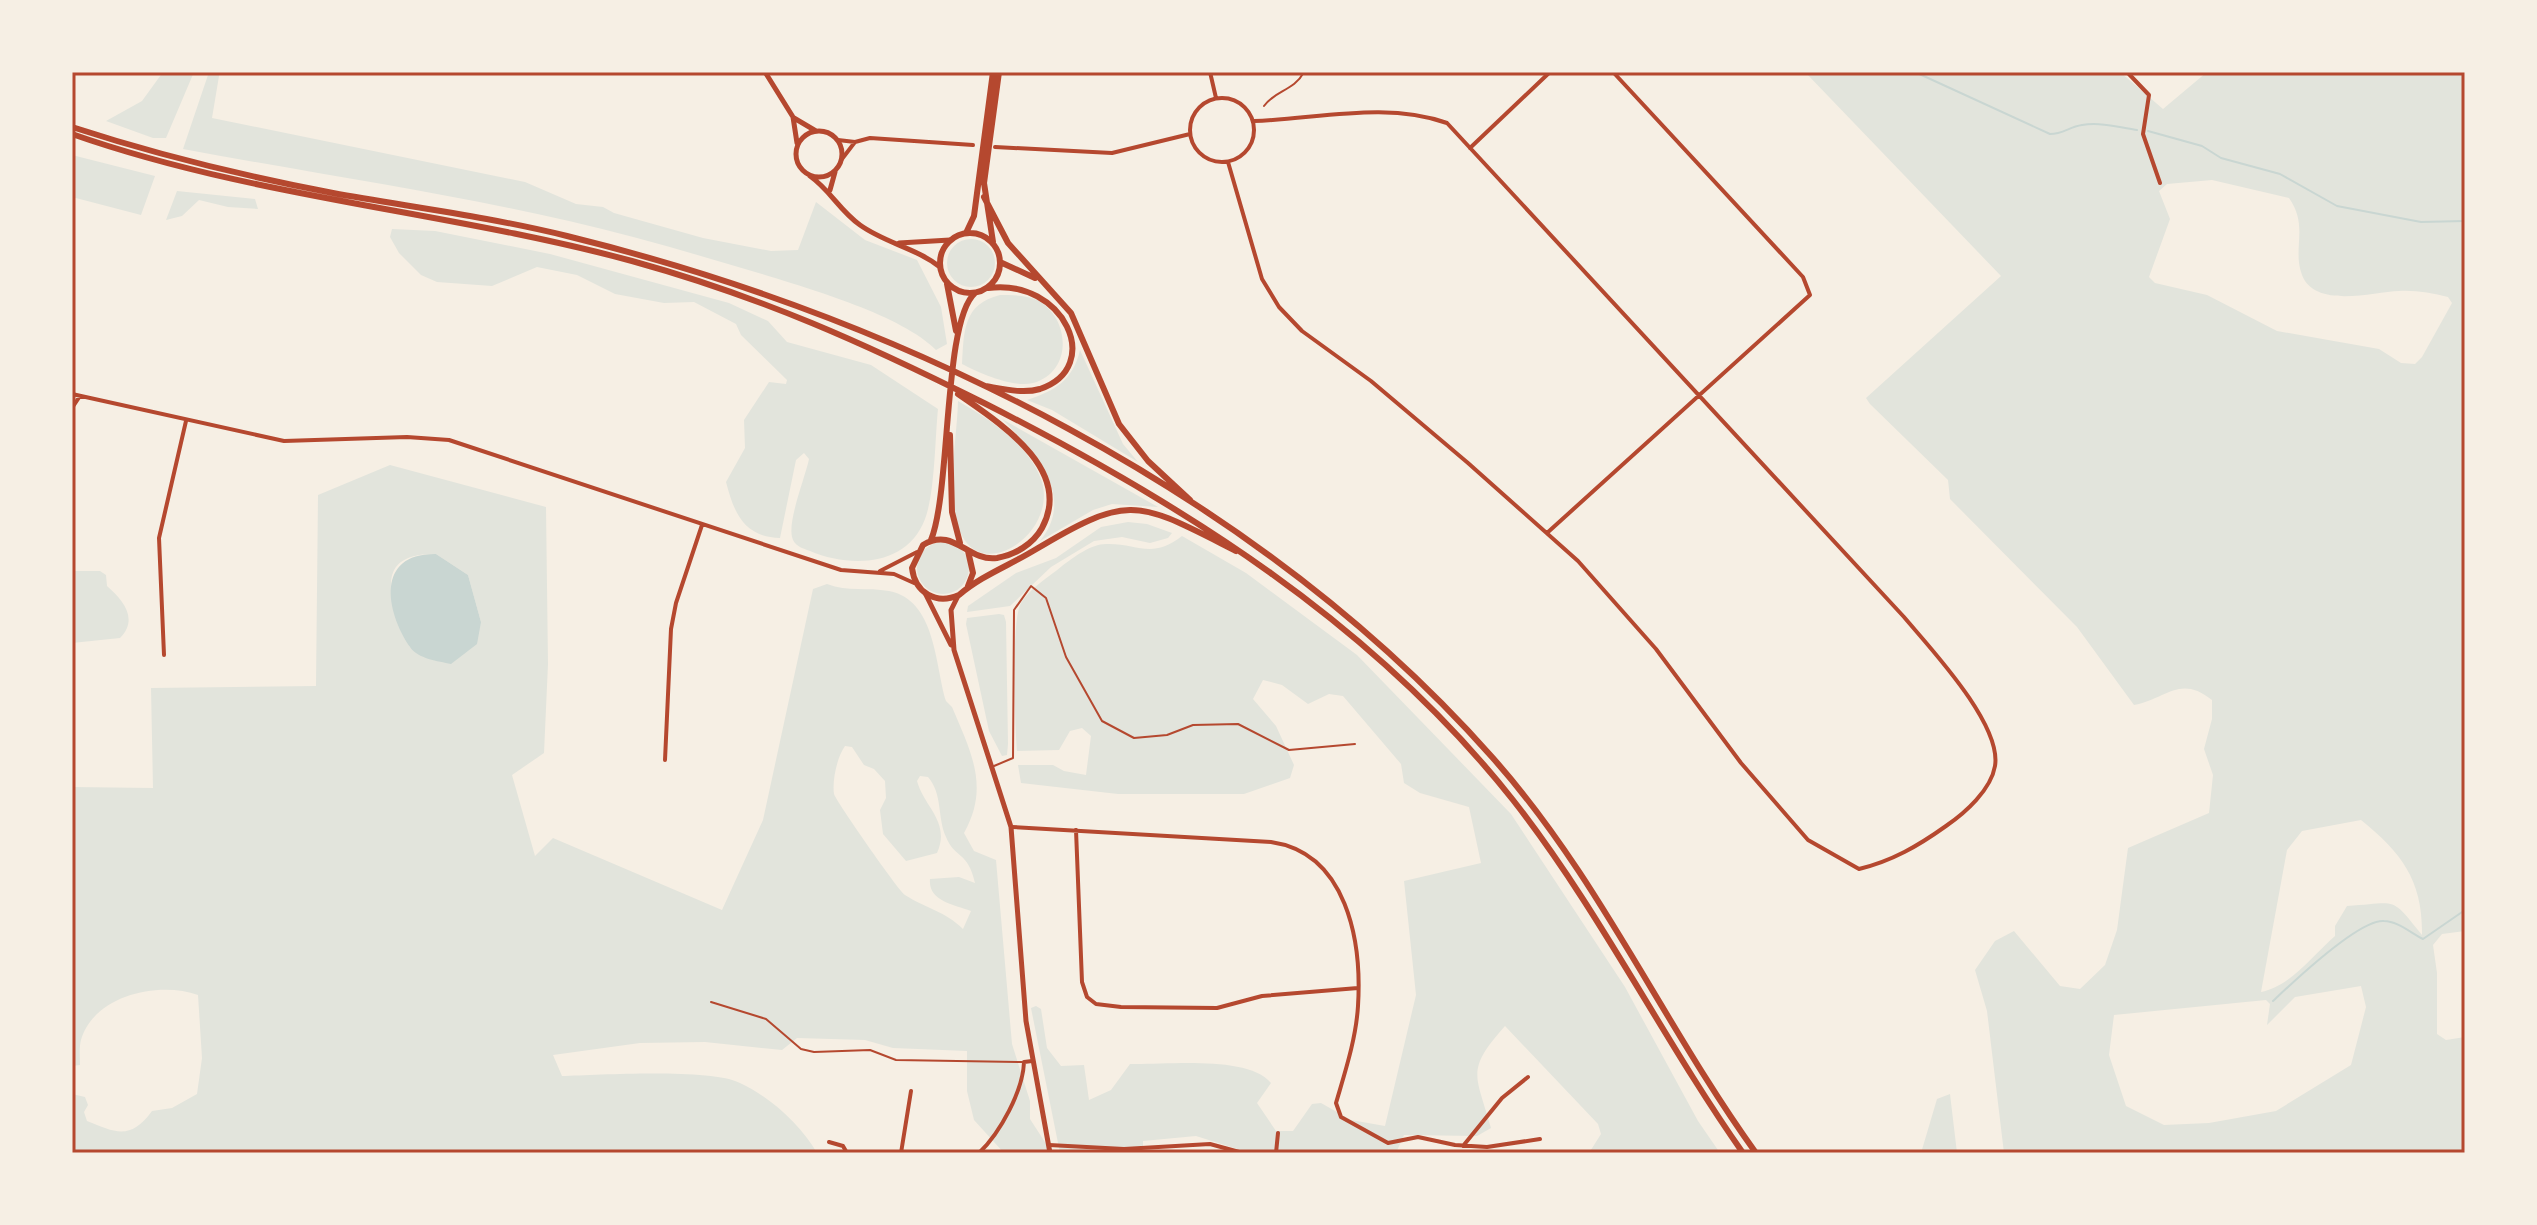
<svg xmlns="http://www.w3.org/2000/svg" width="2537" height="1225" viewBox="0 0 2537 1225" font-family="'Crimson Pro',serif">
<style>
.green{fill:#e2e4dc;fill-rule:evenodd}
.water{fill:#c9d6d2}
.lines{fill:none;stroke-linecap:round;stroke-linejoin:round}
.stream{stroke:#c9d6d2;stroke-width:2}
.path{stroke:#b5482f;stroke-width:2}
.service{stroke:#b5482f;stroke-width:2}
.minor{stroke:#b5482f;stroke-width:4}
.tertiary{stroke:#b5482f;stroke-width:5}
.trunk{stroke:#b5482f;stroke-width:6}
.neatline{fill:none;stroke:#b5482f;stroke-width:3}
</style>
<rect width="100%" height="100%" fill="#f6efe4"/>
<path class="green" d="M163,72H194L166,138H153L106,121L142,101Z
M209,72H219V76L212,118L525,182L576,204L603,207L614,213L703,238L771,251L798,250L816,202L865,240L917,260L941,307L947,344L936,350C903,316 811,289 762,274C698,255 634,236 569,221C442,192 311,173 183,149Z
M1805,72H2120L2163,109L2207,72H2465V931L2442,934L2433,945L2437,973V1034L2446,1040L2465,1037V1153H2004L1987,1011L1975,970L1995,941L2014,931L2060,986L2080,989L2105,965L2117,930L2128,848L2209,813L2213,775L2204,749L2212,719V700C2180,674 2166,699 2134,705L2077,627L1950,499L1948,480L1870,404L1866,398L2001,276ZM2212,180L2289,198C2309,226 2292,249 2302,275C2315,309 2373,292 2399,291C2415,290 2432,293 2448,297L2452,303L2422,357L2415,364L2401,363L2379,349L2277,331L2207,295L2155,283L2149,277L2170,219L2159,191L2167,184ZM2361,820C2402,853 2423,881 2422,935C2390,895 2398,903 2347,906L2335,926V936C2313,955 2291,986 2261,992L2287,850L2302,831ZM2361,986L2366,1007L2351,1065L2276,1111L2209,1123L2164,1125L2126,1106L2109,1055L2114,1015L2266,1000L2270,1004L2267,1025L2295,997Z
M72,155L155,176L141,215L72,197Z
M177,191L255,199L258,209L228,207L199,200L182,216L166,220Z
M392,229L435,231L550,254L729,303L768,321L787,342L871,365L938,409C935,438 935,493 925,519C907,567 850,568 810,551C802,548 794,546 792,537C788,519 805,478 809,459L804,453L796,460L780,538C744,537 734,513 726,482L745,448L744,420L769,382L786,384L787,380L741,335L736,324L694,302L664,303L615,294L577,275L537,267L492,286L437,282L421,275L399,253L390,237Z
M947 263a24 24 0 1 1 48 0a24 24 0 1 1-48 0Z
M1000,295C1011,295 1027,295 1037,300C1071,318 1073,372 1033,383C1013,388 979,373 962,364C964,331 963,304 1000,295Z
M1080,350L1123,444L1138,462L1052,410L1027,400C1055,391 1073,380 1080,350Z
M958,401C989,419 1028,444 1041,479C1060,532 980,587 959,529C946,491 957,440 958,401Z
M1002,419L1158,507L1112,504L1093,510L1040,541C1077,496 1034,451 1002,419Z
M390,465L546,507L548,664L544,753L512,775L535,856L553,838L722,910L763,820L813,589L827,584C848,592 867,587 889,591C936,600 935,665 946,701L952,707C971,752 990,787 964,833L974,851L996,860L1012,1044L1030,1101V1119L1052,1153H1004L974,1120L967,1091V1051L893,1048L865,1040L797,1038L782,1050L705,1042L640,1043L553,1055L562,1076C599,1075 711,1068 740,1083C770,1097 801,1125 817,1153H72V1094L85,1097L88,1105L84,1112L87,1121C116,1133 131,1140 152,1111L172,1108L197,1094L202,1058L198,995C159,981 94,995 81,1040C79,1047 80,1057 80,1065L72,1066V787L153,788L151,688L316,686L318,495ZM436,554L468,575L481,622L410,647C396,609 365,553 436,554ZM845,746L852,747L864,765L874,769L885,781L886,798L880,810L883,834L906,861L937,853C951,822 924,807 917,781L920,776L928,777C943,794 937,817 946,837C955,859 968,851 975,883L959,877L930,879C928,901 953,904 971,911L963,929C945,911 925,908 905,895C898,890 836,801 834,794C832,781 837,757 845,746Z
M1128,522L1147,524L1172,533L1168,538L1150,543L1122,537L1094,541L1051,567L1010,606L967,612L968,606L1016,573L1056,558L1101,527Z
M1182,536L1246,573L1357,655L1511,814L1625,987L1698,1121L1720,1153H1589L1601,1134L1598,1124L1505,1026C1465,1071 1476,1074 1491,1128L1477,1136L1404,1135L1396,1153H1250L1196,1136L1143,1141V1153H1060L1031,1008L1036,1006L1041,1009L1047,1048L1061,1066L1084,1065L1089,1100L1111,1090L1130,1064C1166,1065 1248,1055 1271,1083L1257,1103L1276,1131H1293L1312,1104L1321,1103L1351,1120L1385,1126L1416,995L1404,881L1481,863L1469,807L1420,793L1404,783L1401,764L1343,696L1329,694L1308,704L1282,685L1263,680L1253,699L1276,726L1294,765L1290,778L1244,794H1118L1021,783L1018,765H1053L1064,771L1086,775L1091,736L1082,728L1070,731L1059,750L1017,751C1015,727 1011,619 1021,603C1030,588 1049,577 1062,566C1074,557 1091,544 1106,544C1138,543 1151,560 1182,536Z
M917 568a26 26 0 1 1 52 0a26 26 0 1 1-52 0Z
M72,571H100L106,575L107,586C123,600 139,619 120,638L72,643Z
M999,614L1004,615L1006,622L1008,744L1007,755L1002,756L989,731L966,624L967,618Z
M1950,1094L1957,1153H1921L1937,1099Z"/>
<path class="water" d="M436,554L468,575L481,622L477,644L451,664C438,661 418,659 410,647C385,610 376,553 436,554Z"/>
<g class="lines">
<path class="stream" d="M1915,72L2050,134C2063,134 2069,127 2082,125C2100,122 2119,127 2137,130
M2148,131L2202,146L2221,158L2280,174L2337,206L2421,222L2465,221
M2273,1001C2292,983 2359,919 2384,921C2397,921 2411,933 2423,939L2465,910"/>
<path class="path" d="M1264,106C1275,90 1294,91 1304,72"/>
<path class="service" d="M994,766L1013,758L1014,610L1031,586L1046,598L1066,657L1102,721L1134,738L1167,735L1193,725L1238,724L1289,750L1355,744
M711,1002L766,1019L801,1049L814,1052L870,1050L896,1060L1022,1062"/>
<path class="minor" d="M1210,72L1216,98
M2127,72L2149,95L2143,134L2160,183
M1190 130a32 32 0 1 1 64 0a32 32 0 1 1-64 0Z
M838,140L855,142
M995,147L1112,153L1190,134
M1470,148L1550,72
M842,159L855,142L870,138L973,145
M1228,162L1262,279L1279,307L1302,331L1371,381L1468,463L1578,561L1656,649L1741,763L1808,840L1859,869C1892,861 1918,846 1946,826C1965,813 1991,790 1995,766C2002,724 1930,648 1904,617L1447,123C1386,101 1317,119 1254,121
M72,394L284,441L407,437L449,440L841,570L894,574L914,583
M72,408L80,396
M1547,533L1810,295L1803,277L1613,72
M880,571L917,552
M164,655L159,538L186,421
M665,760L671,629L676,603L702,525
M1012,827L1271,842C1347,853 1362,941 1358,1006C1356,1039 1345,1072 1336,1103L1341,1117L1388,1143L1418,1137L1455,1145L1487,1147L1540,1139
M1076,830L1082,982L1087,997L1096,1004L1121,1007L1217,1008L1262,996L1358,988
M829,1142L843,1146L847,1153
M1049,1145L1124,1149L1210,1144L1243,1153
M1463,1146L1502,1098L1528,1077
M901,1153L911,1091
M979,1153C1000,1133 1023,1091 1024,1062L1032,1061
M1276,1153L1278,1133"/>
<path class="tertiary" d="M765,72L793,117L797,143
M794,118L816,131
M796 154a23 23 0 1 1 46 0a23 23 0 1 1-46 0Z
M810,176C830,190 840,211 860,225C885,243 916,248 940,267
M830,190L835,172
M899,243L950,240
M926,595L951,645
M958,596L951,610L954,650L1011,827L1026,1021L1050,1153"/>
<path class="trunk" d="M72,127C158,155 244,176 333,193C411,207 490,217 567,236C905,319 1259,494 1492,757C1599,877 1663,1024 1756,1153
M72,134C254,198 447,211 632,261C762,297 864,343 984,403C1183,504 1373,623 1513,800C1600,911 1662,1038 1743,1153
M984,197L1008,243L1071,313L1119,424L1148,461L1190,500
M940 263a30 30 0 1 1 60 0a30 30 0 1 1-60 0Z
M966,233L974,216L993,72
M993,242L984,183L999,72
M1000,262L1035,278
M947,284L956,331
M985,386C1003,389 1023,394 1040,389C1105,367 1064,278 988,288
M958,394C998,422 1074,469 1042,528C1033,544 1015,555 997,558C967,562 954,526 923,545L912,568C915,593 936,605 959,595C981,576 1008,566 1033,551C1131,492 1137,501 1236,551
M950,435L952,512L960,543
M931,540C951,491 943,321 975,293
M968,551L973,573L968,586"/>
</g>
<rect width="2537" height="1225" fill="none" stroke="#f6efe4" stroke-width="148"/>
<rect x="74" y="74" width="2389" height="1077" class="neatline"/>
</svg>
